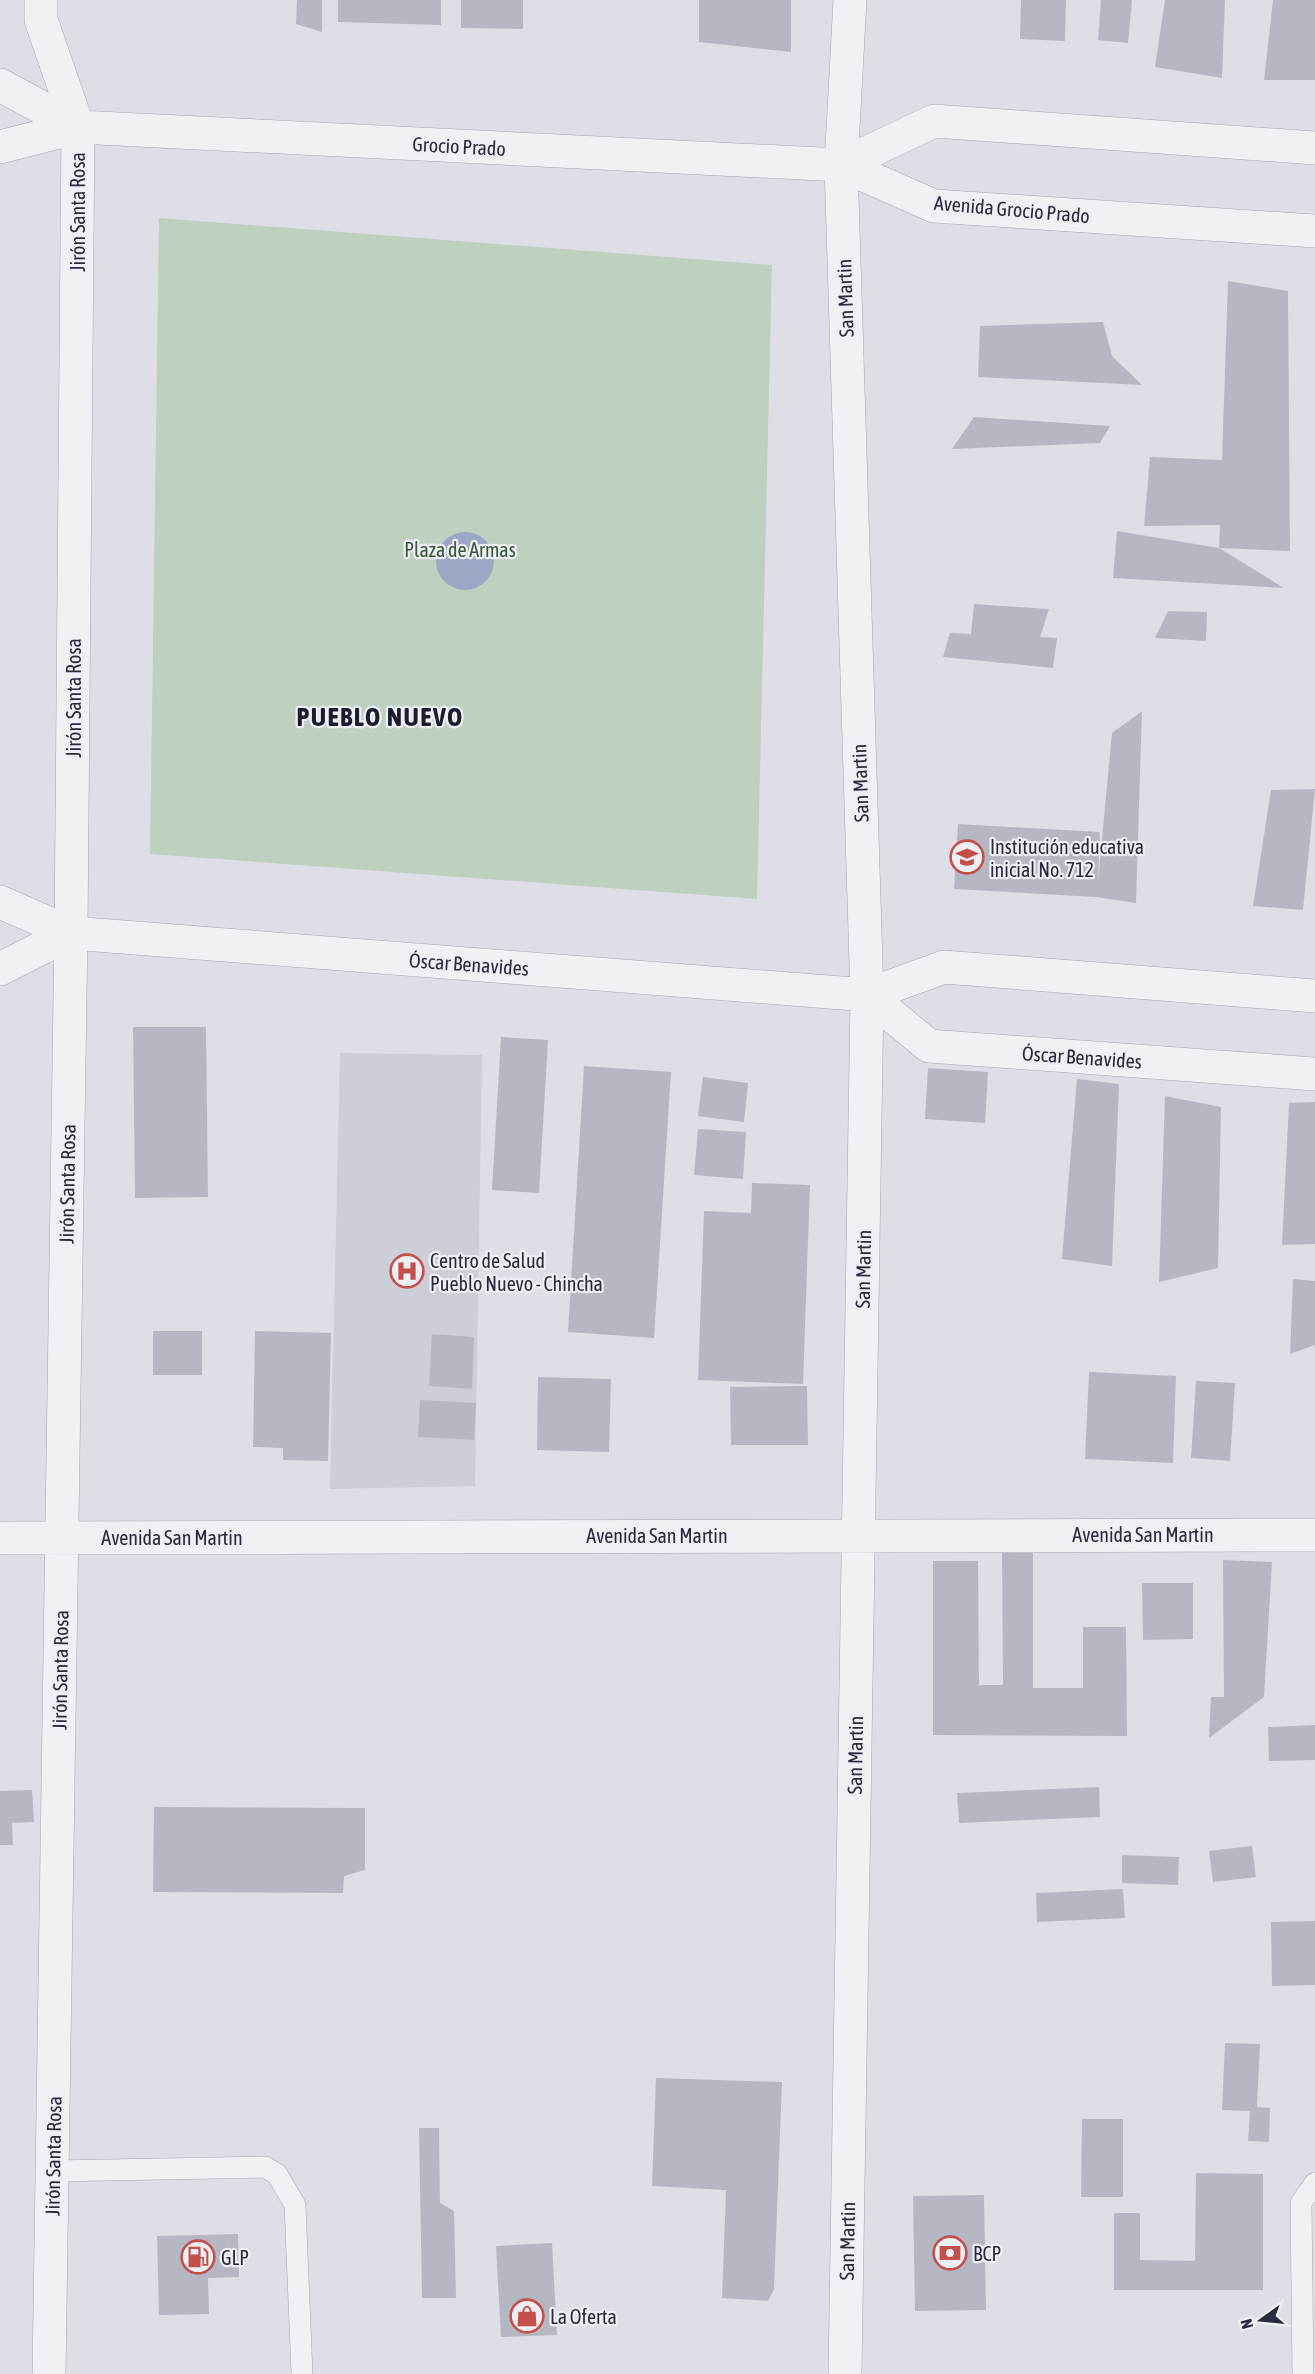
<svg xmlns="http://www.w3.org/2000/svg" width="1315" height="2374" viewBox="0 0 1315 2374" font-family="'Asap Condensed',sans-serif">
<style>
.built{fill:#ccced8}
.green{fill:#c0d0c0}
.water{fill:#9ba7c4}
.building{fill:#b5b8c3}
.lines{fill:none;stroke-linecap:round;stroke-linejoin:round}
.lane-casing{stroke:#a4a5b0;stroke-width:22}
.street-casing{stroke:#a4a5b0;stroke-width:34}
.lane{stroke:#f0f1f5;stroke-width:21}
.street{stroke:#f0f1f5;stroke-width:33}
.labels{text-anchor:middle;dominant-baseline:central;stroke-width:4.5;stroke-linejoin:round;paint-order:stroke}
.street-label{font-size:20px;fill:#282b3c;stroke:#edeff4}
.park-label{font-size:20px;fill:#375737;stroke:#edeff4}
.poi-label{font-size:20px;fill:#282b3c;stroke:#edeff4;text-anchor:start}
.district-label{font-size:26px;font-weight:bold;letter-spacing:1.5px;fill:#1b1d2d;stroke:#edeff4}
</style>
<rect width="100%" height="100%" fill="#dedfe6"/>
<path class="built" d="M340,1053L482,1055L475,1486L330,1489Z"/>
<path class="green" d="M159,218L772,265L757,899L150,854Z"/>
<path class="water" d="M436 561a29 29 0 1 1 58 0a29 29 0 1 1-58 0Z"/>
<path class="building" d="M297,0H322V32L296,24Z
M338,0H441V25L338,22Z
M461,0H523V29L461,28Z
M699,0H791V52L699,42Z
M1021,0H1066L1065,41L1020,39Z
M1101,0H1132L1128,43L1098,40Z
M1165,0H1225L1222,78L1155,67Z
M1273,0H1315V80H1264Z
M1228,281L1288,291L1290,551L1219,548L1220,525L1144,526L1150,457L1222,460Z
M1103,322L1112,356L1142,385L978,377L980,326Z
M974,417L1110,426L1100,443L952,449Z
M1117,531L1219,548L1284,588L1113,578Z
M974,604L1049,609L1040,637L1057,638L1053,668L943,657L950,633L971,634Z
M1168,611L1207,612L1206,641L1155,638Z
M1142,711L1136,903L1096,897L954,889L958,824L1100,832L1098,882L1112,733Z
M1315,789L1303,910L1253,906L1271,790Z
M133,1027H206L208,1197L135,1198Z
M501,1037L548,1040L539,1193L492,1190Z
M584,1066L671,1072L654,1338L568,1332Z
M928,1068L988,1072L985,1123L925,1119Z
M703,1077L748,1083L744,1122L698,1116Z
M1077,1079L1119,1084L1112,1266L1062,1259Z
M1165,1096L1221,1107L1218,1268L1159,1282Z
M1315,1102V1244L1282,1245L1289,1103Z
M698,1129L746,1132L743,1179L694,1175Z
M752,1183L810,1185L803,1384L698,1380L704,1211L751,1213Z
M1293,1279L1315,1281V1345L1290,1354Z
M153,1331H202V1375H153Z
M255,1331L331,1333L328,1461L283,1460V1448L253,1447Z
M432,1334L474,1337L472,1389L429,1386Z
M1089,1372L1176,1376L1173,1463L1085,1459Z
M538,1377L611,1379L609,1452L537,1450Z
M1196,1381L1235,1383L1230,1461L1191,1458Z
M807,1386L808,1445H731L730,1387Z
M420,1400L476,1403L474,1440L418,1437Z
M1002,1553H1033V1688H1083V1627H1126L1127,1736L933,1735V1561H978L979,1685H1003Z
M1223,1560L1272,1562L1264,1697L1209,1738L1211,1697H1224Z
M1142,1583H1193V1639L1143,1640Z
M1315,1725V1760L1269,1761L1268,1727Z
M1099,1787L1100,1817L959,1823L957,1793Z
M32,1790L34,1822L12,1823L13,1845H0V1791Z
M154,1807L365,1808V1870L344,1876L343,1893L153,1892Z
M1252,1846L1256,1877L1213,1882L1209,1851Z
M1122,1855L1179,1857L1178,1885L1122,1883Z
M1123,1889L1125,1918L1037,1922L1036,1893Z
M1315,1921V1985L1272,1986L1271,1922Z
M1225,2043L1260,2044L1257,2107L1270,2108L1269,2142L1248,2141L1250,2111L1222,2110Z
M656,2078L782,2082L774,2289L768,2301L722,2298L726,2190L652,2186Z
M1082,2119H1123V2197H1081Z
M419,2128H439L440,2203L454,2211L456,2298H422Z
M1196,2173L1263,2174V2290H1114V2213H1140V2260L1195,2261Z
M984,2195L986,2310L915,2311L913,2196Z
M238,2234L239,2277L208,2278L209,2314L159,2315L157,2236Z
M552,2243L557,2335L501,2337L496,2246Z"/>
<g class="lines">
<g class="lane-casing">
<path id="lane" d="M53,2171L265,2167L277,2174L295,2205L302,2374
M1303,2374L1301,2203L1315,2183"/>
</g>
<g class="street-casing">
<path id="street" d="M41,0V20L78,127L71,933L49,2374
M0,85L78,127
M0,147L78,127L841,165L934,206L1315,231
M841,165L934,121L1315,148
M0,902L71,933L867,995L944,967L1315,996
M0,969L71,933
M867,995L929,1046L1315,1074
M0,1538L1315,1535
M845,2374L867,995L841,165L850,0"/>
</g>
<use href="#lane" class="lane"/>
<use href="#street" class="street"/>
</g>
<defs>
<g id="school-ring" transform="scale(1.725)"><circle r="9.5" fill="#edeff4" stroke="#c4504b" stroke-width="1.5"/><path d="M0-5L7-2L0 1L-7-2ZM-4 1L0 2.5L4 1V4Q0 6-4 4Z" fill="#c4504b"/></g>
<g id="hospital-ring" transform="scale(1.725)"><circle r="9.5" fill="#edeff4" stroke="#c4504b" stroke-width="1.5"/><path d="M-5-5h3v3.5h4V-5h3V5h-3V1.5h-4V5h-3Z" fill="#c4504b"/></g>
<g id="bank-ring" transform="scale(1.725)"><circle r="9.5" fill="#edeff4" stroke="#c4504b" stroke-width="1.5"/><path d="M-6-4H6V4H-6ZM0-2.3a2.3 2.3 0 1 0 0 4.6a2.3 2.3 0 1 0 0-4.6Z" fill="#c4504b"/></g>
<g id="fuel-ring" transform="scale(1.725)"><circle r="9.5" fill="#edeff4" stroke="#c4504b" stroke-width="1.5"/><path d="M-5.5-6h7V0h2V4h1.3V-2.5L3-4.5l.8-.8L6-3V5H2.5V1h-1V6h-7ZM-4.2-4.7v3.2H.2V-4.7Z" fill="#c4504b"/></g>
<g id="shop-ring" transform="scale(1.725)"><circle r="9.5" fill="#edeff4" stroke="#c4504b" stroke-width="1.5"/><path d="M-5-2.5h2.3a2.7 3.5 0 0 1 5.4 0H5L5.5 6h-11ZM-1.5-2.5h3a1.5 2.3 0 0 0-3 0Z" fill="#c4504b"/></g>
</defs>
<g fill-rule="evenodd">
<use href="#school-ring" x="967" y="857"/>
<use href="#hospital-ring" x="407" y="1271"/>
<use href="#bank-ring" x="950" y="2253"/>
<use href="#fuel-ring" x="198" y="2257"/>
<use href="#shop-ring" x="527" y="2316"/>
</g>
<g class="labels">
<g class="street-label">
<text transform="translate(459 146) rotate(3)">Grocio Prado</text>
<text transform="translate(1012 209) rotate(5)">Avenida Grocio Prado</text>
<text transform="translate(77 212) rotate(-90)">Jirón Santa Rosa</text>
<text transform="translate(845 298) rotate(-92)">San Martin</text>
<text transform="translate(73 698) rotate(-90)">Jirón Santa Rosa</text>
<text transform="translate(860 783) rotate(-92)">San Martin</text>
<text transform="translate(469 964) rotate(4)">Óscar Benavides</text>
<text transform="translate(1082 1057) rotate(4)">Óscar Benavides</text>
<text transform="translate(67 1184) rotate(-89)">Jirón Santa Rosa</text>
<text transform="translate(863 1269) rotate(-89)">San Martin</text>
<text x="1143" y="1534">Avenida San Martin</text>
<text x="657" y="1535">Avenida San Martin</text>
<text x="172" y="1537">Avenida San Martin</text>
<text transform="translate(60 1670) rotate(-89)">Jirón Santa Rosa</text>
<text transform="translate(855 1755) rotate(-89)">San Martin</text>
<text transform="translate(53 2156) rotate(-89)">Jirón Santa Rosa</text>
<text transform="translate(847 2241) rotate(-89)">San Martin</text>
</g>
<g class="park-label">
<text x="460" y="549">Plaza de Armas</text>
</g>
<g class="poi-label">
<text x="990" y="846">Institución educativa<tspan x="990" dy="23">inicial No. 712</tspan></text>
<text x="430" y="1260">Centro de Salud<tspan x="430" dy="23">Pueblo Nuevo - Chincha</tspan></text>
<text x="973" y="2253">BCP</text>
<text x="221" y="2257">GLP</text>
<text x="550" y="2316">La Oferta</text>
</g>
<g class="district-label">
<text x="380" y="717">PUEBLO NUEVO</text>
</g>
</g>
<g transform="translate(1261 2320) rotate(255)" stroke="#edeff4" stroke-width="4.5" paint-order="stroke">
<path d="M0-4.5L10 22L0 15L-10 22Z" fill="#282b3c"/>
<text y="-9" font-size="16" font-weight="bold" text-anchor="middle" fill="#282b3c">N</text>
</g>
</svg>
